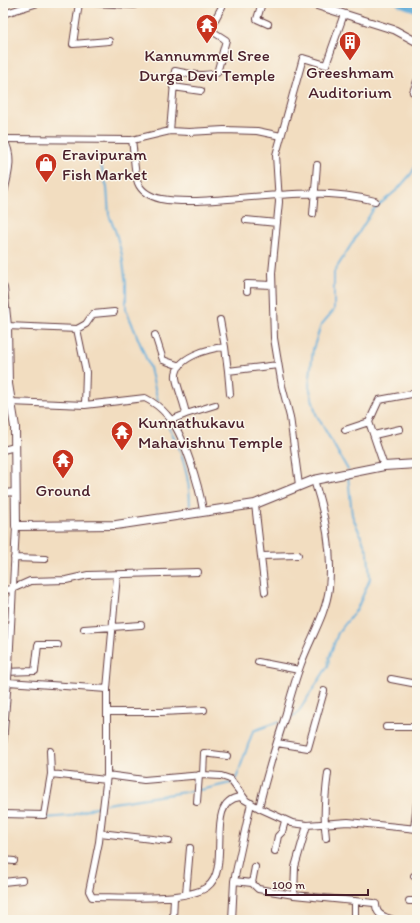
<svg xmlns="http://www.w3.org/2000/svg" width="420" height="923" viewBox="0 0 420 923" font-family="Itim,sans-serif">
<style>
.lines{fill:none;stroke-linecap:round;stroke-linejoin:round}
.stream{stroke:#60acd9;stroke-width:2}
.canal{stroke:#60acd9;stroke-width:7}
.minor-casing{stroke:#633c41;stroke-width:8}
.tertiary-casing{stroke:#633c41;stroke-width:9}
.secondary-casing{stroke:#633c41;stroke-width:10}
.minor{stroke:#fff;stroke-width:6}
.tertiary{stroke:#fff;stroke-width:7}
.secondary{stroke:#fff;stroke-width:8}
.minor-bridge-casing{stroke:#633c41;stroke-width:8;stroke-linecap:butt}
.minor-bridge{stroke:#fff;stroke-width:6}
.labels{text-anchor:middle;dominant-baseline:central;stroke-width:3;stroke-linejoin:round;paint-order:stroke}
.poi-label{font-size:17px;fill:#4a1f2b;stroke:#fbf7ec}
</style>
<rect width="100%" height="100%" fill="#fbf7ec"/>
<filter id="ink" filterUnits="userSpaceOnUse"><feTurbulence type="fractalNoise" baseFrequency=".025" numOctaves="2"/><feDisplacementMap in="SourceGraphic" scale="8" xChannelSelector="R" yChannelSelector="G"/><feConvolveMatrix kernelMatrix="1 2 1 2 8 2 1 2 1" color-interpolation-filters="sRGB"/></filter>
<filter id="wash" filterUnits="userSpaceOnUse"><feTurbulence type="fractalNoise" baseFrequency=".012" numOctaves="4" result="noise"/><feDisplacementMap in="SourceGraphic" scale="16" xChannelSelector="R" yChannelSelector="G"/><feGaussianBlur stdDeviation="0.9" result="paint"/><feColorMatrix in="noise" values="0 0 0 0 0 0 0 0 0 0 0 0 0 0 0 0 0 1.4 0 .05"/><feComposite in="paint" operator="in"/></filter>
<g filter="url(#wash)">
<rect width="100%" height="100%" fill="#f2ddc0"/>
<g class="lines">
<path class="stream" d="M101,165L107,188L109,215L116,233L122,255L126,284V309L150,368L158,401
M165,420C181,447 190,475 190,507
M348,470L316,414L309,386L313,349L321,325L334,310V272L373,210L398,189L411,174L417,164
M290,717L297,714L328,666L329,658L338,633L357,609L370,579L368,553L352,515L348,476
M106,804L205,789L235,782L253,731L278,722
M44,818L70,816L101,805"/>
<path class="canal" d="M400,3L417,9"/>
</g>
</g>
<g filter="url(#ink)">
<g class="lines">
<g class="minor-casing">
<path id="minor" d="M79,3L73,44L109,41
M94,3L134,5
M262,3L257,19L268,24
M3,14L38,3
M173,87L201,91
M413,92L417,81
M170,131L175,71C188,74 203,77 217,73L226,40L212,31V25L224,3
M3,139L132,140L170,131L189,132L224,130L257,131L281,136
M132,140C134,151 134,173 138,183C146,203 180,201 197,201C256,199 317,185 375,201
M313,214L317,165
M246,220L277,223
M247,291V284L272,285
M220,320L225,347
M7,326L77,329L86,324L93,314L114,312
M77,329L86,372L85,405
M155,335L163,360L180,366
M228,371L230,394
M10,402L85,405L145,398C153,402 161,408 167,415C184,433 199,486 203,510
M186,414L215,405
M171,420L186,414C184,402 178,390 176,378C174,357 210,348 225,347L228,371L278,365
M345,430L369,422
M374,435L400,429
M3,450L15,447
M384,466L369,422L379,400L417,393
M314,480C325,515 333,551 329,588C326,614 310,639 301,664C294,683 289,703 283,723C274,751 265,779 259,808L292,823L307,825L348,822L417,829
M299,485L290,417L282,386L274,338L272,273L279,202L276,155L303,58L326,65L344,14
M3,493L15,492
M255,504L265,592
M261,556L298,555
M14,558L45,559
M117,575L107,689V775L99,842L89,891L92,897C119,897 186,902 207,887C233,869 203,801 240,797L259,808
M3,590L12,589L30,581L66,580L88,575L198,572
M84,629L141,625
M258,662L299,670
M9,666L16,526
M3,672L35,671L38,645H58
M391,679L417,684
M8,682L107,689
M108,712H161L204,710
M386,727H417
M277,743L308,748L324,691
M3,744L8,679
M50,751L51,774
M107,775L144,780L203,775L221,776L230,779L245,799
M203,775L204,753L227,756
M197,802L199,775
M3,814L44,815L51,774L106,780
M414,829L417,802
M100,833L169,841
M326,838C323,816 325,795 328,773
M275,851L278,836L282,832L285,821
M3,860L14,861
M414,876H417
M234,881L252,883L258,889L294,895L374,903L376,904C376,915 383,916 393,920
M3,882L22,880
M252,883L255,867
M186,894L190,848
M294,895L295,867L307,825
M409,901H417
M173,920L174,897
M232,920L234,881L251,803
M355,920V901"/>
</g>
<g class="tertiary-casing">
<path id="tertiary" d="M309,3L395,30L417,42"/>
</g>
<g class="secondary-casing">
<path id="secondary" d="M3,141C13,156 7,176 3,192
M3,288L7,326L8,384L15,427L16,526L116,525L255,504L314,480L384,466L417,464"/>
</g>
<use href="#minor" class="minor"/>
<use href="#tertiary" class="tertiary"/>
<use href="#secondary" class="secondary"/>
<g class="minor-bridge-casing">
<path id="minor-bridge" d="M8,678L9,666"/>
</g>
<use href="#minor-bridge" class="minor-bridge"/>
</g>
</g>
<defs>
<g id="temple-pin" transform="scale(1.15)"><path d="M0 17L-7.5 6A9.5 9.5 0 1 1 7.5 6Z" fill="#c8321e" stroke="#fbf7ec"/><path d="M0-6L5-2H3V0L6.5 2.5H4V6H1.5V3h-3V6H-4V2.5H-6.5L-3 0V-2H-5Z" fill="#fff"/></g>
<g id="building-pin" transform="scale(1.15)"><path d="M0 17L-7.5 6A9.5 9.5 0 1 1 7.5 6Z" fill="#c8321e" stroke="#fbf7ec"/><path d="M-4-6H4V6H1V3H-1V6H-4ZM-2.5-4.3h1.7v1.8h-1.7ZM.8-4.3h1.7v1.8H.8ZM-2.5-1h1.7V.8h-1.7ZM.8-1h1.7V.8H.8Z" fill="#fff"/></g>
<g id="shop-pin" transform="scale(1.15)"><path d="M0 17L-7.5 6A9.5 9.5 0 1 1 7.5 6Z" fill="#c8321e" stroke="#fbf7ec"/><path d="M-5-2.5h2.3a2.7 3.5 0 0 1 5.4 0H5L5.5 6h-11ZM-1.5-2.5h3a1.5 2.3 0 0 0-3 0Z" fill="#fff"/></g>
</defs>
<g fill-rule="evenodd">
<use href="#temple-pin" x="207" y="25"/>
<use href="#building-pin" x="350" y="42"/>
<use href="#shop-pin" x="46" y="164"/>
<use href="#temple-pin" x="122" y="432"/>
<use href="#temple-pin" x="63" y="460"/>
</g>
<g class="labels">
<g class="poi-label">
<text x="207" y="55">Kannummel Sree<tspan x="207" dy="20">Durga Devi Temple</tspan></text>
<text x="350" y="72">Greeshmam<tspan x="350" dy="20">Auditorium</tspan></text>
<text x="62" y="154" text-anchor="start">Eravipuram<tspan x="62" dy="20">Fish Market</tspan></text>
<text x="138" y="422" text-anchor="start">Kunnathukavu<tspan x="138" dy="20">Mahavishnu Temple</tspan></text>
<text x="63" y="490">Ground</text>
</g>
</g>
<rect width="420" height="923" fill="none" stroke="#fbf7ec" stroke-width="16"/>
<path d="M266 889v6h102v-6" fill="none" stroke="#4a1f2b" stroke-width="2"/>
<text x="272" y="889" font-size="12" fill="#4a1f2b" stroke="#fbf7ec" stroke-width="3" paint-order="stroke">100 m</text>
</svg>
